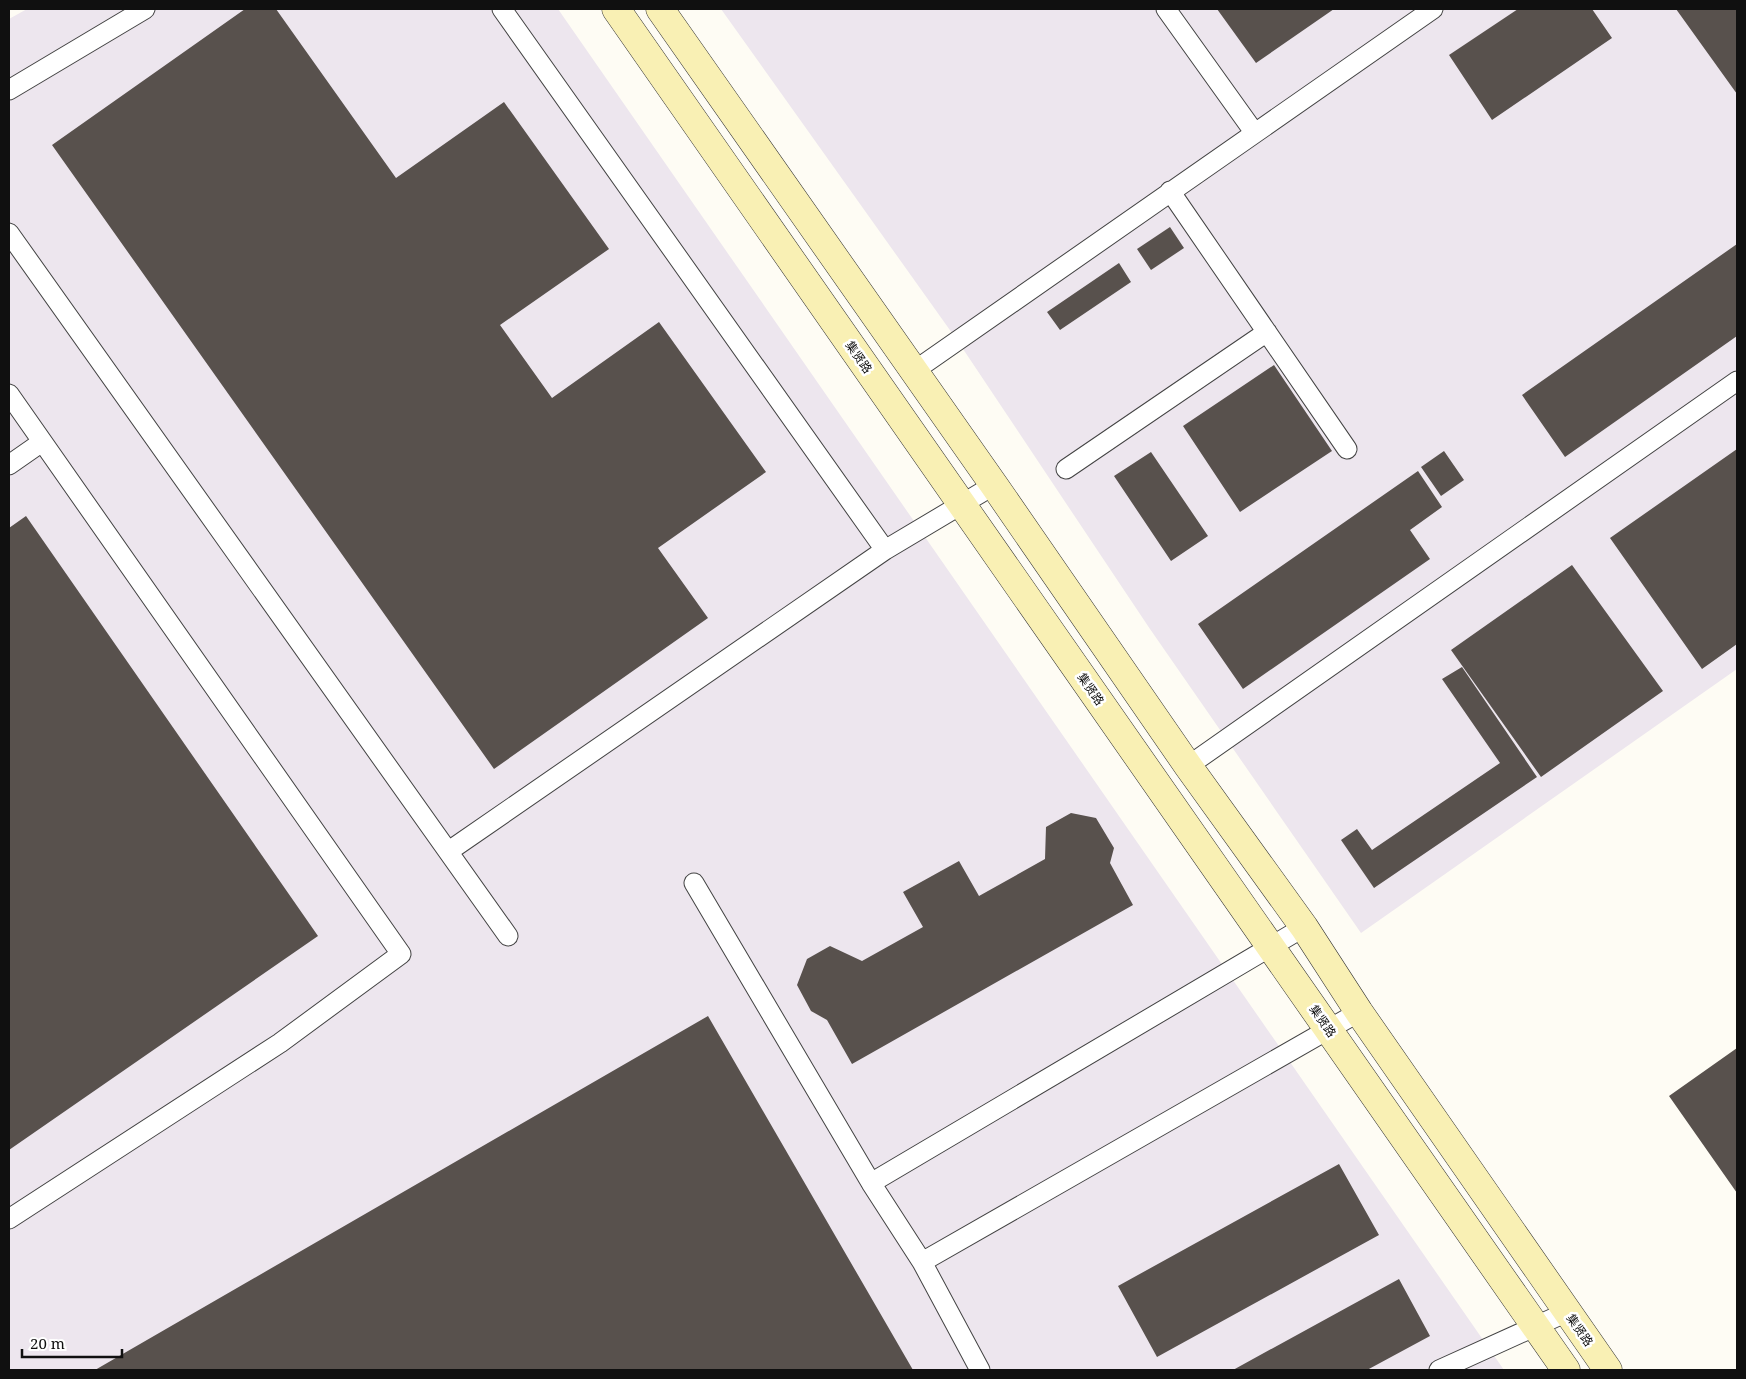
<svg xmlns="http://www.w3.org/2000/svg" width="1746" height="1379" viewBox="0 0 1746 1379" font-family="'Noto Serif','Noto Sans SC',serif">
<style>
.industrial{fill:#ede6ee}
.building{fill:#58514d}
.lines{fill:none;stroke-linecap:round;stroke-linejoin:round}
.lane-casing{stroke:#434343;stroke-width:21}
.secondary-casing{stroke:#323232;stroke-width:29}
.lane{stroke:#fff;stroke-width:19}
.secondary{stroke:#f9f0b4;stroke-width:28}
.labels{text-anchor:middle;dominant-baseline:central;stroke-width:5;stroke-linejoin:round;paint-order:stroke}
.street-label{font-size:12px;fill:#101010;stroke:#fff}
</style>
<rect width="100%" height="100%" fill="#fefcf4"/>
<path class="industrial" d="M27,9H558L1504,1370H9V19Z
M721,9H1737V669L1361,933L1150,629L957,340Z"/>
<path class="building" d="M245,9H276L396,178L504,102L609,249L500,325L552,398L659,322L766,472L658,548L708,618L494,769L52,145Z
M1217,9H1334L1256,63Z
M1518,9H1592L1612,38L1492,120L1449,55Z
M1676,9H1737V94Z
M1170,227L1184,248L1151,270L1137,249Z
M1737,244V336L1565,457L1522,395Z
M1119,263L1131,282L1060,330L1047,312Z
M1274,365L1332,451L1240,512L1183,426Z
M1737,449V644L1702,669L1610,538Z
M1444,451L1464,480L1441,496L1421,467Z
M1151,452L1208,536L1171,561L1114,476Z
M1418,471L1442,507L1410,530L1430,559L1243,689L1198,624Z
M26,516L318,936L9,1150V528Z
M1572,565L1663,691L1541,777L1451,650Z
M1462,667L1537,777L1374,888L1341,840L1357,829L1372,850L1500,763L1442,679Z
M1071,813L1096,818L1114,848L1110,863L1133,905L852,1064L827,1020L811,1011L797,985L807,959L830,946L862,961L923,927L903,892L959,861L979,896L1045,859L1046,827Z
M708,1016L913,1370H95Z
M1737,1048V1193L1669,1096Z
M1339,1164L1379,1235L1157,1357L1118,1286Z
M1399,1279L1430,1336L1367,1370H1233Z"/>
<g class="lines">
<g class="lane-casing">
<path id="lane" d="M502,9L885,550
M1166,9L1254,132
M9,90L145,9
M1170,191L1347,449
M9,233L508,936
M914,371L1433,9
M9,394L401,954L280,1043L9,1219
M9,465L42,442
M1066,469L1267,332
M1188,766L1737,381
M449,851L885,550L994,485
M694,883L871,1183L922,1262L980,1370
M871,1183L1304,927
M922,1262L1359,1012
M1439,1370L1567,1312"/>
</g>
<g class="secondary-casing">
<path id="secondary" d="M616,9L1566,1370
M660,9L994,485L1188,766L1304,927L1359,1012L1608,1370"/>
</g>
<use href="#lane" class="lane"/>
<use href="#secondary" class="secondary"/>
</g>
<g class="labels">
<g class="street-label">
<text transform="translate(859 357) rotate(55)">集贤路</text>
<text transform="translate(1091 689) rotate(55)">集贤路</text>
<text transform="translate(1323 1021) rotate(55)">集贤路</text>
<text transform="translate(1580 1330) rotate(55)">集贤路</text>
</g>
</g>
<rect width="1746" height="1379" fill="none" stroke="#101010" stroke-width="20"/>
<path d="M22 1349v8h100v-8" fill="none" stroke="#101010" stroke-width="2.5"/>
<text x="30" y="1349" font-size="15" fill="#101010" stroke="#ffffff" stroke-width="4" paint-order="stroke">20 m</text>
</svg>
